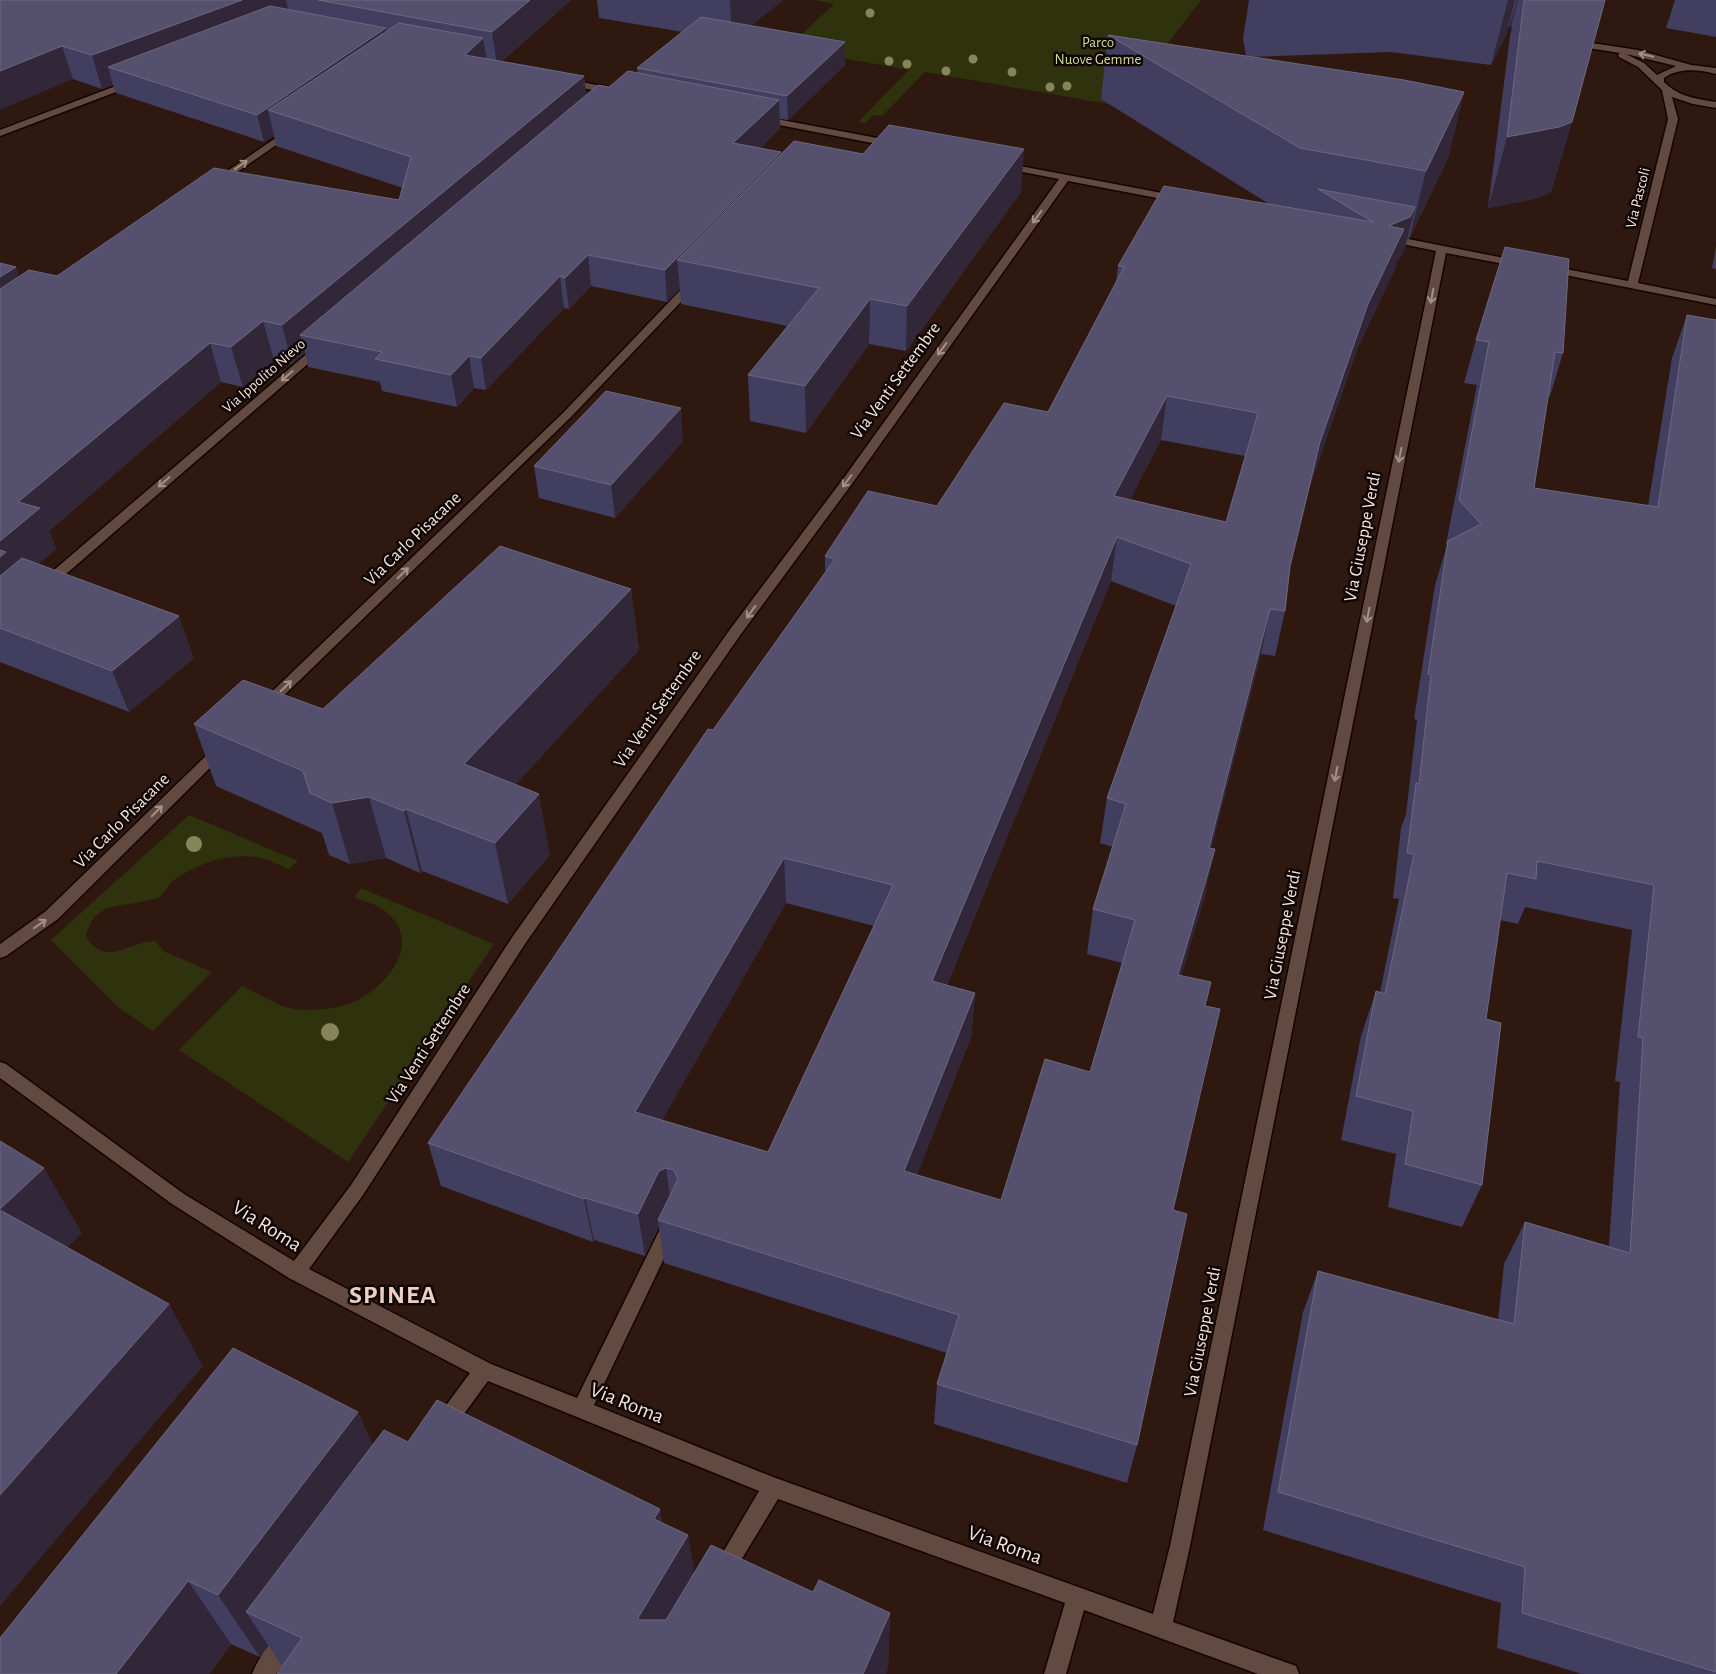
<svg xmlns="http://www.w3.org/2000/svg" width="1716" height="1674" viewBox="0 0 1716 1674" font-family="'Alegreya Sans',sans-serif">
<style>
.green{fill:#2e330e}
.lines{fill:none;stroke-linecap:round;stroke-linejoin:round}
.minor-casing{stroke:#150401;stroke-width:3}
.minor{fill:#634a40;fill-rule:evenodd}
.tree{fill:#868459}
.wall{fill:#423e5f;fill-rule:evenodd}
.shaded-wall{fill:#322739}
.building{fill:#55506d;stroke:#6e677f;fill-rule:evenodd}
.oneway{stroke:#a59088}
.labels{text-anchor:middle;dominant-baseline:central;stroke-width:5;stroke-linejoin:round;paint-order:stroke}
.far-park-label{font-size:15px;fill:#cedc95;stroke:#0f0604}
.far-street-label{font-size:15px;fill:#f5e5e0;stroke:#0f0604}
.street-label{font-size:18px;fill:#f5e5e0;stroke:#0f0604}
.near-street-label{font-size:21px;fill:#f5e5e0;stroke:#0f0604}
.near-district-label{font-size:26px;font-weight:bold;letter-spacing:1px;fill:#edcfc3;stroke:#0f0604}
</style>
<rect width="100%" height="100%" fill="#2e1810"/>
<path class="green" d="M814,0H1201L1120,106L925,72L882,116L873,115L865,123L858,122L909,70L787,48L834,4Z
M189,815L298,861L289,869C280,866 271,860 261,858C230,852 200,862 174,880C168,885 165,893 159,897C157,899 152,899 149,900C121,908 94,900 86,937C106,968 130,941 155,941L165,952L212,972L153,1031L118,1007L51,940Z
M361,888L494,944L348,1162L179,1050L242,986C255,992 282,1008 294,1009C313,1011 333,1010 351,1003C386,989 425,942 385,911C377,904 363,901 354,897Z"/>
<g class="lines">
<g class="minor-casing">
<path id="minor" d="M1572,40L1638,50L1691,65L1716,68V74C1699,70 1680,67 1664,78V82C1679,97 1697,99 1716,102V108L1693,104L1672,97L1678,119L1638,283L1716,299V305L1550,272L1545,269L1550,266L1628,281L1668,119L1662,90L1638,67L1619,57L1618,55L1620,53L1569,45L1568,43ZM1626,54L1676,66L1657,75L1644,63Z
M134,79L138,82L137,84L0,136V130Z
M565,79L613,88L617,91L613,94L562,84V80Z
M761,116L893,141L898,144L893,147L758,121L756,119Z
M292,127L295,128V132L220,184H214V180Z
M1004,163L1178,196L1183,199L1178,202L1068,181L854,481L741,634L525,944L363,1195L309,1269L491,1364L577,1398L664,1221L670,1219L676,1221L679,1227L594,1405L773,1477L1153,1614L1170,1546L1436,251L1388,241L1383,238L1388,235L1524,262L1525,264L1524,266L1520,267L1446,253L1190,1546L1173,1622L1296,1666L1299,1674H1258L1084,1610L1066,1674H1044L1065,1603L778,1499L729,1580L722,1584L715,1580L711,1573L715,1566L759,1491L488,1381L450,1433L443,1435L436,1433L433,1426L436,1419L470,1373L289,1278L172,1204L0,1078V1062L6,1064L184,1194L294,1261L351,1185L513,936L731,628L846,475L1059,179L1001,168L999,166Z
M694,279L698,280L699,282L698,284L571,417L270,709H260L258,706L260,703L563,413L690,280Z
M321,344L325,345L326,347L325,349L50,588H40L39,585L40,582L317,345Z
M221,744L226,746L228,749L226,752L58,919L6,956L0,958V944L46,911L216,746Z
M287,1630L295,1633L298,1641L295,1649L276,1674H252C258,1659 272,1636 287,1630Z"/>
</g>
<use href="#minor" class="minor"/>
</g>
<g class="tree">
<circle cx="870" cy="13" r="4.5"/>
<circle cx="973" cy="59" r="4.5"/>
<circle cx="889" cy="61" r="4.5"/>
<circle cx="907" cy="64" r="4.5"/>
<circle cx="946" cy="71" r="4.5"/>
<circle cx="1012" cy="72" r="4.5"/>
<circle cx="1067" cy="86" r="4.5"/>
<circle cx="1050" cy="87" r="4.5"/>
<circle cx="194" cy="844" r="8"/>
<circle cx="330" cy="1032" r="9"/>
</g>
<path class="wall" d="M0,0H571L502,61L584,76L586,95L609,87L638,73L637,68L683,32L599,18L597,0H783L750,26L845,65L788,120L779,119L780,128L760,148L782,154L1021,192L906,351L869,344L806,433L750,421L748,375L787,326L681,304L680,289L667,302L591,286L569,309L564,308L486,390L474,388L457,407L382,391L380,382L308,367L305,353L292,364L274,360L243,387L221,382L49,531L56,549L38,564L194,658L129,712L0,662V263L19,276H57L399,200L403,188L276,146L274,136L264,142L116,93L113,85L102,89L73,79Z
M1249,0H1605L1572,122L1551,192L1538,198L1488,208L1510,36L1512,28L1511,27L1512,22L1509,27H1508L1506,35L1491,65L1391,52L1247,57L1464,92L1448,158L1409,239L1407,238L1405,248L1400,258L1397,260L1394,271L1358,347L1310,486L1289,573L1285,611L1275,656L1261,654L1211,849L1205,895L1181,976L1206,1006L1173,1210L1137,1445L1127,1483L934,1424L937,1384L947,1353L664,1263L659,1227L645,1256L594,1240L593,1242L441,1186L428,1143L713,730L825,572V556L937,506L1048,412L1116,283L1118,266L1269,204L1101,99L1108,35L1246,56L1243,38ZM1161,440L1245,456L1226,522L1130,499ZM1111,581L1176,606L1107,798L1100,843L1113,847L1093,909L1087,954L1122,963L1090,1072L1001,1200L917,1175L971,1037L975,993L947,985ZM786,903L874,926L768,1152L662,1120Z
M1675,0H1716V37L1666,28Z
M1716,246V269L1712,268Z
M1687,315L1716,320V1674H1582L1497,1648L1501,1603L1263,1530L1303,1312L1318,1271L1498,1320L1504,1264L1525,1222L1609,1246L1620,1082L1615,1081L1632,930L1525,907L1518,924L1500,920L1486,1019L1482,1185L1462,1227L1388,1207L1396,1154L1341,1140L1361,1036L1376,991L1380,992L1399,899L1393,898L1401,828L1406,814L1417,720L1414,719L1435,585L1447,545L1446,544L1477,385L1464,383L1476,340L1563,353L1550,396H1548L1534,488L1648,506L1672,358Z
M683,441L615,518L539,498L534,466Z
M631,589L639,650L516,784L550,855L508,904L422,871L420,873L386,858L350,864L329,855L322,833L216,786L194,724L323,709Z
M408,1442L662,1523L688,1535L694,1573L813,1592L890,1613L888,1668L282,1666L268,1645L260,1657L231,1644L209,1674H0L373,1444Z"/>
<path class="shaded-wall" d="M242,0H286L290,18L108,67L113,85L102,89L92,55Z
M530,0H571L497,65L492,32Z
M731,0H783L732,40L730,1Z
M1508,0H1515L1506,35L1491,65Z
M1517,0H1518L1512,22L1509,27Z
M386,28L391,54L268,110L274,136L264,142L257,115Z
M483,38L489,73L465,55Z
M845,42V65L788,120L787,96Z
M62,46L73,79L0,110V71Z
M584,76L588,111L300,335L305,353L292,364L282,325Z
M1464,92L1448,158L1409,239L1426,171Z
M779,100L780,128L734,173L733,143Z
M1572,122L1551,192L1538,198L1488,208L1507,137Z
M1024,149L1021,192L906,351L907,306Z
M781,152L782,182L677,260L680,289L667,302L665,270Z
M1415,207L1405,248L1400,258L1397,260L1394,271L1358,347L1310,486L1280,611L1290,566L1320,442L1388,226Z
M588,255L591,286L569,309L565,278Z
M16,267L30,305L0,326V277Z
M560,276L564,308L486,390L481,358Z
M870,299L869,344L806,433L805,386Z
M263,321L274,360L243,387L231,347Z
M210,343L221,382L49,531L56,549L18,581L0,614V541L18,502Z
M469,356L474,388L457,407L451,375Z
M1167,396L1161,440L1109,540L1114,496Z
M681,408L683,441L615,518L611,485Z
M1117,537L1111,581L930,1026L932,981Z
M631,589L639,650L478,826L464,764Z
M1270,609L1261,654L1200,893L1209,848Z
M179,616L194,658L129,712L112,671Z
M539,794L550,855L508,904L495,843Z
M369,797L386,858L350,864L332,803Z
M406,809L422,871L420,873L404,811Z
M1215,849L1205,895L1169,1019L1178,975Z
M784,858L786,903L642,1156L635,1112Z
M975,993L971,1037L902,1214L904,1171Z
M44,1168L82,1233L41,1274L0,1211V1209Z
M666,1168L672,1211L658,1220L659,1227L645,1256L638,1214L659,1171Z
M585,1198L594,1240L593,1242L584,1199Z
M169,1304L203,1366L0,1606V1495Z
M358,1412L389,1481L246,1612L268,1645L260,1657L218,1595Z
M660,1509L670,1564L688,1535L698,1593L651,1673L638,1618L654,1519Z
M188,1581L231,1644L209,1674H116Z
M890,1613L888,1668L886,1674H863Z"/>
<path class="building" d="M0,0H242L92,55L62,46L0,71Z
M318,0H530L492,32Z
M1524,0H1605L1572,122L1559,127L1507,137Z
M270,6L386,28L257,115L108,67Z
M701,17L845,42L787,96L637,68Z
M399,23L483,38L465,55L584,76L282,325L263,321L231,347L210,343L18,502L40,508L0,541V289L29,270L57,276L214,168L399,200L411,157L268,110Z
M1108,35L1404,80L1464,92L1426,171L1300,148Z
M628,71L779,100L733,143L781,152L665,270L588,255L565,278L560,276L481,358L469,356L451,375L375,359L382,352L300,335L598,85L609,87Z
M889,125L1024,149L907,306L870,299L805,386L748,375L819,288L677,260L794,141L863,154Z
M1164,186L1373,222L1318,189L1415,207L1410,217L1388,226L1404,229L1368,304L1320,442L1290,566L1285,611L1270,609L1209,848L1215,849L1178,975L1211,982L1205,1006L1220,1009L1173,1210L1187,1214L1137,1445L937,1384L959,1315L658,1220L678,1179L674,1170L666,1168L659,1171L638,1214L585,1198L584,1199L428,1143L708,729L713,730L835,559L825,556L868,491L937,506L1004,403L1048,412L1124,267L1118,266ZM1167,396L1258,413L1226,522L1114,496ZM1117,537L1191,564L1107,798L1126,804L1093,909L1135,920L1090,1072L1045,1059L1001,1200L904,1171L975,993L932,981ZM784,858L893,885L768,1152L635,1112Z
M1505,247L1569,259L1563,353L1555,352L1534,488L1658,507L1687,315L1716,320V1672L1522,1613L1525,1567L1278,1492L1318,1271L1514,1324L1525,1222L1630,1253L1643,1038L1638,1037L1654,885L1537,861L1536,879L1507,873L1486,1019L1501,1023L1482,1185L1405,1164L1413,1111L1356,1096L1376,991L1385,994L1414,854L1407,853L1416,783L1419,784L1431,675L1428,674L1448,541L1481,524L1459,500L1489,342L1476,340Z
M0,263L16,267L0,277Z
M606,391L681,408L611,485L534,466Z
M500,546L631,589L464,764L539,794L495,843L406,809L404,811L369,797L332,803L310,793L303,771L194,724L243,680L323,709Z
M0,550L6,552L0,557Z
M22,558L179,616L112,671L0,628V576Z
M0,1141L44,1168L0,1209Z
M0,1210L169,1304L0,1495Z
M233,1348L358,1412L218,1595L188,1581L116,1674H0V1638Z
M437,1400L660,1509L654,1519L688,1535L638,1618L639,1620H666L711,1545L813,1592L819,1580L890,1613L863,1674H277L302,1638L246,1612L384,1430L408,1442Z"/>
<defs><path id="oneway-shaft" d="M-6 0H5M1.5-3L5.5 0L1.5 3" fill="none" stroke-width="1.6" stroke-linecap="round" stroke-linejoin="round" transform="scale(1.25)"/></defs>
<g class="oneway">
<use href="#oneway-shaft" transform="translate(1646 55) rotate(-167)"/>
<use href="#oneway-shaft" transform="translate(241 165) rotate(-35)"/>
<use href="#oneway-shaft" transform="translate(1037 217) rotate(126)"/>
<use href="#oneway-shaft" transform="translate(1432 296) rotate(101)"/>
<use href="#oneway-shaft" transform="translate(942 349) rotate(126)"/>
<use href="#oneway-shaft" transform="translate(287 376) rotate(139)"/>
<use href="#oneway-shaft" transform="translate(1400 455) rotate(101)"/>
<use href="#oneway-shaft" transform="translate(847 481) rotate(127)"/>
<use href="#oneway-shaft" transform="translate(164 482) rotate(139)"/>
<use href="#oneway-shaft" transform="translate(403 573) rotate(-44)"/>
<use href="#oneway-shaft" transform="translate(751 612) rotate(126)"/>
<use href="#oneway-shaft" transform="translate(1368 615) rotate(101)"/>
<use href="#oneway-shaft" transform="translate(286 686) rotate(-44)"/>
<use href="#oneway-shaft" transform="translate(1336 774) rotate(101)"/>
<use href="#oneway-shaft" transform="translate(157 811) rotate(-45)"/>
<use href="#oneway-shaft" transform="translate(40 924) rotate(-35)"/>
</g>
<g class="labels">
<g class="far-park-label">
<text x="1098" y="42">Parco<tspan x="1098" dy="17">Nuove Gemme</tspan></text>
</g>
<g class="far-street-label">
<text transform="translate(1638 198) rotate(-76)">Via Pascoli</text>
<text transform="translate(264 376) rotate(-41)">Via Ippolito Nievo</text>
</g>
<g class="street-label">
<text transform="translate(896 381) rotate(-54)">Via Venti Settembre</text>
<text transform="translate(1363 537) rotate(-79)">Via Giuseppe Verdi</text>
<text transform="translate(413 539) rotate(-44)">Via Carlo Pisacane</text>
<text transform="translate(658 709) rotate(-55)">Via Venti Settembre</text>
<text transform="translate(122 821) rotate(-45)">Via Carlo Pisacane</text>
<text transform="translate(1283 935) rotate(-79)">Via Giuseppe Verdi</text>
<text transform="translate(429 1044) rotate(-57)">Via Venti Settembre</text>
<text transform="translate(1203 1332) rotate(-79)">Via Giuseppe Verdi</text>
</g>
<g class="near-street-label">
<text transform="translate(267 1226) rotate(32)">Via Roma</text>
<text transform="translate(627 1403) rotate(22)">Via Roma</text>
<text transform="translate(1005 1545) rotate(20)">Via Roma</text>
</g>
<g class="near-district-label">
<text x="393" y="1295">SPINEA</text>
</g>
</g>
</svg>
